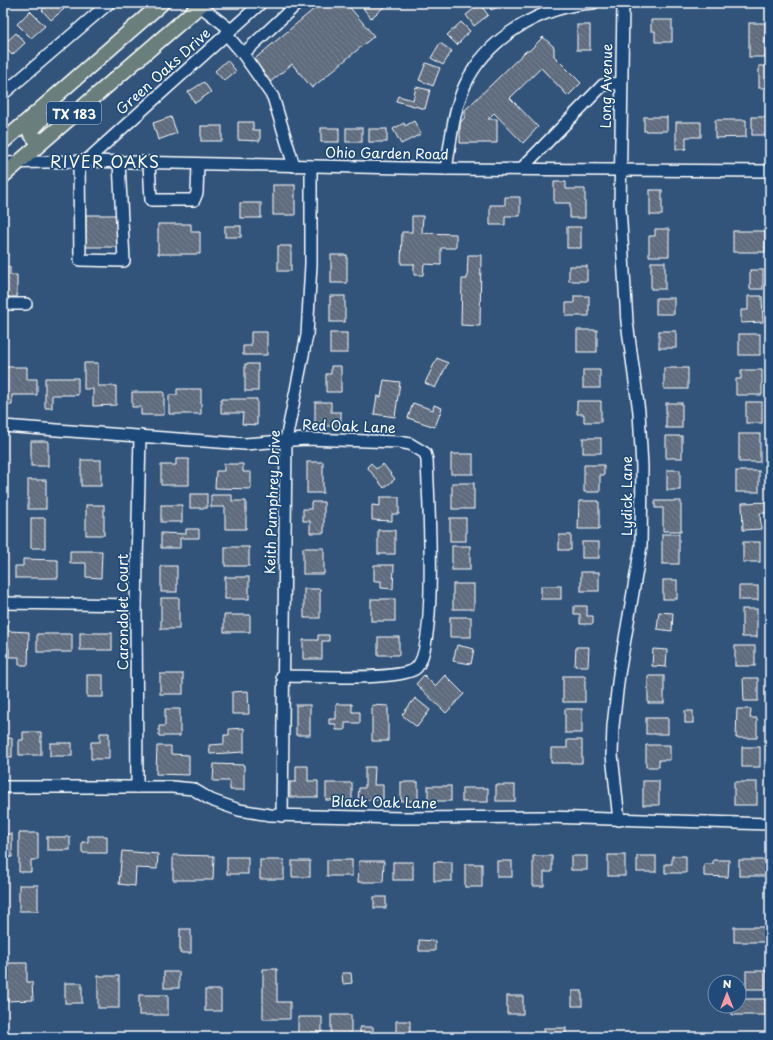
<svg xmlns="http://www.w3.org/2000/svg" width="773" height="1040" font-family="'Playpen Sans',sans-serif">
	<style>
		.building { fill: url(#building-back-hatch); stroke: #fff }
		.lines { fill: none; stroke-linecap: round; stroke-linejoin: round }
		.minor-casing { stroke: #fff; stroke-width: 14 }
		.major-casing { stroke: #fff; stroke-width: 17 }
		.minor { stroke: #1f4a7a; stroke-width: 11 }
		.major { stroke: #6b7f7c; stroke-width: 14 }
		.labels { text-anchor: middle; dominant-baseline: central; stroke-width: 3.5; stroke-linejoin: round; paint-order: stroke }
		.shield { fill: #1f4a7a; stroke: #bcc9d7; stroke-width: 1 }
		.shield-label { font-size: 13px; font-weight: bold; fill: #fff }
		.street-label { font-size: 14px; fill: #fff; stroke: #1f4a7a }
		.quarter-label { font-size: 16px; letter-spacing: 1px; fill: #fff; stroke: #1f4a7a }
	</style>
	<defs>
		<pattern id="building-back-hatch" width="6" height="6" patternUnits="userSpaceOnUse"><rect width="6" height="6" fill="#5e6c7e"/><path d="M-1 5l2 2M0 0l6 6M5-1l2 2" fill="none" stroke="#768291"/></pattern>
	</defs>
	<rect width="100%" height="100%" fill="#32547b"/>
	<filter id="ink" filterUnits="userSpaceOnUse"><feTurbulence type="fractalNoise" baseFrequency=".025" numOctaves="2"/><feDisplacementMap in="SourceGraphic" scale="8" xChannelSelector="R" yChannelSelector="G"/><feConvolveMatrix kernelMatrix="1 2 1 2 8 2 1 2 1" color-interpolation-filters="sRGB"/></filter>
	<g filter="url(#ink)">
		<g class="building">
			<path d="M49 3H59L64 9 51 20 42 10Z"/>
			<path d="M321 3H346L374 36 312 88 292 64 269 83 251 62Z"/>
			<path d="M359 3H389L371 18Z"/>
			<path d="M488 3H507L491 10Z"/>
			<path d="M480 4 488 15 474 26 466 15Z"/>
			<path d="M30 11 45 26 31 38 17 24Z"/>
			<path d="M651 20H672V42H655V31H651Z"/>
			<path d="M461 22 470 31 457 45 447 35Z"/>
			<rect x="749" y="23" width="16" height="34"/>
			<rect x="577" y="25" width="13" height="25"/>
			<path d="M16 33 25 43 12 55 3 45Z"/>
			<path d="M543 37 554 47V56L581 83 568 96 541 68 510 98 538 127 523 143 494 113 488 119H497V143H460V123L465 117V110L526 51H529Z"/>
			<path d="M440 43 452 51 443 65 431 58Z"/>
			<path d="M227 60 236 71 224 81 215 71Z"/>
			<path d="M426 63 440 68 433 86 419 80Z"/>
			<rect x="759" y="66" width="11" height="22"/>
			<path d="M204 82 211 92 195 103 188 92Z"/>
			<path d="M416 87 430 90 425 109 396 101 398 96 413 100Z"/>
			<path d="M171 117 177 133 158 140 153 123Z"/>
			<rect x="644" y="117" width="23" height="14"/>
			<rect x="752" y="117" width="18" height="18"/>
			<path d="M715 120H746V137L715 138Z"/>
			<path d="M414 121 421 134 401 144 393 129 404 123 405 126Z"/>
			<path d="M238 122H253V130H260V141L238 140Z"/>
			<path d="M676 122H701V137H686V149H676Z"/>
			<rect x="201" y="126" width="21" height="15"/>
			<rect x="321" y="128" width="18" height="14"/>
			<rect x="346" y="128" width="16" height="14"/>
			<rect x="369" y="129" width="18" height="13"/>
			<path d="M554 182H566V189H585V218H570V203H554Z"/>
			<rect x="273" y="185" width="22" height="30"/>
			<rect x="650" y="190" width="12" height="25"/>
			<path d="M505 197H520V216H505V225H490V205H505Z"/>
			<rect x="240" y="203" width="21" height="15"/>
			<rect x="86" y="215" width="33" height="32"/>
			<path d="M412 216H423L422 233 456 234V248H441V265L424 264 423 275H414V264H401L402 232H412Z"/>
			<path d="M158 224H191V232H200V254H158Z"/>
			<rect x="225" y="226" width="16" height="11"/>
			<rect x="567" y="227" width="14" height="21"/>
			<path d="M655 229H669V256H649V236H655Z"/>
			<rect x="733" y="231" width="32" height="21"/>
			<rect x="278" y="246" width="13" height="25"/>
			<rect x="331" y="255" width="16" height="28"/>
			<path d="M468 255H481L480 326 461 325 462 279H467Z"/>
			<rect x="651" y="262" width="14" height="27"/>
			<rect x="569" y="266" width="18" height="15"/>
			<path d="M3 267H10V275H17V297H3Z"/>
			<rect x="750" y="270" width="13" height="19"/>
			<rect x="330" y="296" width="15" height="26"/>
			<path d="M574 296H589V316H566V303H574Z"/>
			<path d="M748 296H762L763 322 741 323V310H748Z"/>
			<rect x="656" y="298" width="18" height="16"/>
			<rect x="577" y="330" width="20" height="22"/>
			<rect x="659" y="331" width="17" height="17"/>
			<path d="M251 332H267V355H243V346H251Z"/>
			<rect x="330" y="333" width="17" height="20"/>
			<rect x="739" y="334" width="21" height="21"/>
			<path d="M437 358 448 363 435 388 425 383Z"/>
			<path d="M84 363H98V386H116V405L93 406V389H84Z"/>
			<rect x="245" y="364" width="13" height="27"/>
			<path d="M331 366H341V392H326V374H331Z"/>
			<path d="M3 367H27V379H37V395H12V405H3Z"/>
			<rect x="664" y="368" width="24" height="21"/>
			<rect x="583" y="370" width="17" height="18"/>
			<path d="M741 370H762V395H736V379H741Z"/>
			<path d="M45 378H78V395H52V408H45Z"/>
			<path d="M384 380 400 382 395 417 374 414 377 396 381 397Z"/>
			<path d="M177 389H201V414H169V395H177Z"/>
			<path d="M132 392H164V415H141V407H132Z"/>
			<path d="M221 399H257V425L242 424 243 413H221Z"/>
			<path d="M577 401H601V422H584V414H577Z"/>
			<path d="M315 402H331V412H341V426H315Z"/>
			<rect x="746" y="402" width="16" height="21"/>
			<path d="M413 403 433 410 434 405 442 408 435 427 408 418Z"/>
			<rect x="666" y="403" width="16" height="25"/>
			<rect x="739" y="434" width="21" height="28"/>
			<rect x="666" y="436" width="16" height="22"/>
			<rect x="583" y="438" width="18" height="15"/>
			<rect x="31" y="441" width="17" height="25"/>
			<rect x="451" y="454" width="22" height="20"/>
			<path d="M176 459H189V485H161V465H176Z"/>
			<rect x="81" y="460" width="20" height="26"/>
			<rect x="307" y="462" width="16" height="31"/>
			<path d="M371 463 376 469 383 464 395 479 384 488 367 467Z"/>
			<path d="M224 464H243V472H251V489L215 488 216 471H224Z"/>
			<path d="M584 465H604V475H600V492H584Z"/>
			<rect x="667" y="470" width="13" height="20"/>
			<rect x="736" y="471" width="23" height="21"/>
			<rect x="28" y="480" width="18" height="29"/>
			<rect x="452" y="483" width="22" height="26"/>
			<rect x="190" y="494" width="17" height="14"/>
			<path d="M211 495H232V501H246V529H225V507H211Z"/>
			<path d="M380 497H399V514H392V521L372 520V505L380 506Z"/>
			<path d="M579 501H599V529H578Z"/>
			<path d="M655 501H681V531H663V508H655Z"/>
			<path d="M311 502H324V533H310V521H303V509H311Z"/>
			<path d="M770 502V513H760L761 529 743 530 742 503Z"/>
			<rect x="86" y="505" width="18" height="30"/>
			<rect x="161" y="505" width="21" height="17"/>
			<rect x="31" y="518" width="14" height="30"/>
			<rect x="450" y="518" width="16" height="23"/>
			<path d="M186 529H199V538H180V548H161V533L186 534Z"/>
			<rect x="378" y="530" width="17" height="24"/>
			<rect x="662" y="534" width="17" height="30"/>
			<rect x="559" y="535" width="12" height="15"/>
			<rect x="582" y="542" width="17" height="16"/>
			<rect x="743" y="542" width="17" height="20"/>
			<rect x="452" y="546" width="18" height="24"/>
			<rect x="225" y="547" width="24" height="19"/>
			<rect x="303" y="548" width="21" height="26"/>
			<path d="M70 551H102L101 578 86 577V563H70Z"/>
			<path d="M23 559 58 560V578H15V566H23Z"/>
			<path d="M374 565H394L393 589 381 588V581H374Z"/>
			<rect x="161" y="566" width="16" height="26"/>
			<rect x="581" y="572" width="18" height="19"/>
			<rect x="225" y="577" width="24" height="22"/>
			<rect x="663" y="580" width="14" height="19"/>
			<rect x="453" y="584" width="21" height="25"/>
			<rect x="541" y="586" width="20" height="13"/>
			<rect x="739" y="586" width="19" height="14"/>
			<rect x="304" y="589" width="16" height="29"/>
			<rect x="161" y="598" width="18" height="31"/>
			<rect x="371" y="599" width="24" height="22"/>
			<path d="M574 606H587V616H593V624H580V614H574Z"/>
			<rect x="742" y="609" width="15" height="28"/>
			<path d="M659 612 673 613 672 631 657 629Z"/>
			<rect x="224" y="615" width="26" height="17"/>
			<rect x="450" y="617" width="21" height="20"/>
			<path d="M3 623H8V631L29 632 28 665H19V657H9V648L3 647Z"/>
			<rect x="80" y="633" width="32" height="17"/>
			<rect x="37" y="634" width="35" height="18"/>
			<path d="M318 635H329V641H322V659H303V640H318Z"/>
			<rect x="378" y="637" width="21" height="18"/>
			<path d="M457 645 474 649 471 664 453 661Z"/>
			<rect x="735" y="646" width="20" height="20"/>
			<path d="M576 647H589L588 666H575Z"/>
			<path d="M653 649 667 650 666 667 652 666Z"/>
			<rect x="160" y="674" width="23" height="20"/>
			<rect x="87" y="675" width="16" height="22"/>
			<path d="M424 675 435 686 445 675 464 694 446 713 416 684Z"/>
			<rect x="563" y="676" width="22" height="26"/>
			<rect x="648" y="676" width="16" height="27"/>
			<path d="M743 678H758V701H744Z"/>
			<path d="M248 691 249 714H232V692Z"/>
			<path d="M415 698 430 710 417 727 402 715Z"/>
			<path d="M336 704H352V712H360V723H345V730H336V724H329V719H336Z"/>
			<rect x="296" y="705" width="14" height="30"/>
			<path d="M372 705 388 706V741H372Z"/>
			<path d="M165 709H180V736H159V726H165Z"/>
			<rect x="565" y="709" width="17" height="24"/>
			<path d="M737 709H751L750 718H757V738H736Z"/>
			<rect x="685" y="711" width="8" height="12"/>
			<rect x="646" y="718" width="22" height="16"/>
			<path d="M244 728V752L210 754 209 745 224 744V735H229V729Z"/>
			<path d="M23 732H41V755H19V740H23Z"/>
			<path d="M100 733H109V759H91V742H100Z"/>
			<rect x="3" y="738" width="9" height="19"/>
			<path d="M567 740H582V763H551V748H567Z"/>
			<rect x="50" y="743" width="22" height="13"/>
			<path d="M646 745H670V760H659V767H646Z"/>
			<path d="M157 746H171V754L189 755V775L156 774Z"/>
			<rect x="742" y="747" width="18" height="20"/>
			<path d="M214 764 244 765V790H230V781H213Z"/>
			<path d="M296 766H308V781H318V797H290V782H296Z"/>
			<path d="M365 767H375L374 785H383V800H358L359 788H365Z"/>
			<rect x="643" y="781" width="16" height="24"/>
			<rect x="401" y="782" width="17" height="19"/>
			<rect x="734" y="782" width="23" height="23"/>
			<rect x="326" y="783" width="26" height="17"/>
			<rect x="496" y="785" width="19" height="16"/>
			<rect x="428" y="786" width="23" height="15"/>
			<rect x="462" y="788" width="26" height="14"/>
			<path d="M19 833H38V860H31V872H19Z"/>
			<path d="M3 834H12V857L3 858Z"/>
			<path d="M88 836H107V853H82V842H88Z"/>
			<rect x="47" y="837" width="23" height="13"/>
			<path d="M122 851 158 854 157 869 136 868 135 886 119 884Z"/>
			<path d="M173 855 214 856 213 880H173Z"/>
			<rect x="608" y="855" width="17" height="21"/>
			<path d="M533 856H552V872H544V886H533Z"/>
			<rect x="571" y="856" width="16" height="14"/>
			<rect x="637" y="856" width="19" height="16"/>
			<path d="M672 856H686V873H665V864H672Z"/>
			<rect x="227" y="857" width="21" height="17"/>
			<rect x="260" y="860" width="24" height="19"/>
			<rect x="327" y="860" width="25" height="16"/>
			<path d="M713 860H729L728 877 704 876V864H713Z"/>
			<rect x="739" y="860" width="31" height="16"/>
			<rect x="292" y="861" width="18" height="16"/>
			<path d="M359 861H384L383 882H358Z"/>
			<rect x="497" y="861" width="15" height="16"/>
			<rect x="393" y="862" width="20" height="18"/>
			<rect x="434" y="862" width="18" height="19"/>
			<rect x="465" y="864" width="17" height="23"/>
			<rect x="19" y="885" width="19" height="26"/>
			<rect x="374" y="897" width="12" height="11"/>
			<rect x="734" y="927" width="33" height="15"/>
			<rect x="180" y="929" width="11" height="24"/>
			<path d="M419 940 435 941V951H419Z"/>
			<path d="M4 963H27V982H32L33 1000 5 1001Z"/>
			<path d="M263 969H277V1002H290V1019H263Z"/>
			<rect x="746" y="971" width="21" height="18"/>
			<rect x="164" y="972" width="15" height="16"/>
			<path d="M342 973H351L352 983 343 984Z"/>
			<rect x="98" y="976" width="21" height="32"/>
			<rect x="65" y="983" width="17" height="20"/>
			<rect x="205" y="990" width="16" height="21"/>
			<rect x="572" y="991" width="10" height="15"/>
			<rect x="139" y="995" width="29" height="20"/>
			<rect x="507" y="996" width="16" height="18"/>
			<path d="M739 999H765V1015H732V1006H739Z"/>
			<rect x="331" y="1015" width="20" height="22"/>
			<path d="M298 1017H322V1032H311V1037H298Z"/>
			<path d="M396 1021H410V1037H389V1034H396Z"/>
			<rect x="360" y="1027" width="13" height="10"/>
			<rect x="544" y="1028" width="22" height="9"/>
			<rect x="478" y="1035" width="35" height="2"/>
		</g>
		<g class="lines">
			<g class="minor-casing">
				<g id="minor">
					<path d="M196 3 231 30"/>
					<path d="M226 34 243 54 273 97 294 166"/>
					<path d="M243 54 298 3"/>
					<path d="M3 94 109 3"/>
					<path d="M79 161 80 260 124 261 119 162"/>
					<path d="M86 161 261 3"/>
					<path d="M3 163 86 161 446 169 770 171"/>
					<path d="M149 163 151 200H194L197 193 198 164"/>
					<path d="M446 169C451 141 453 111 465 85 487 37 542 6 593 3"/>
					<path d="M521 169 603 85 621 83"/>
					<path d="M3 304H26"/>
					<path d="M3 426 245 444 305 439 399 442 410 444 425 453 427 460C428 493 439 651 415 669 397 681 308 676 282 676"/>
					<path d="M3 603 136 605"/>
					<path d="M3 787H172L193 789 211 800 239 810 270 815 403 818 548 817 770 824"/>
					<path d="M137 787 136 605 140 436"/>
					<path d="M282 816 286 440 307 335 311 264V167"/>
					<path d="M619 820 612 755 613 726 619 674 641 546 642 467 639 412 627 322 620 207 623 3"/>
				</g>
			</g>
			<g class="major-casing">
				<g id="major">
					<path d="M42 119 30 132C34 139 36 140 44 140"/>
					<path d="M3 142 162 3"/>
					<path d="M3 176 203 3"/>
				</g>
			</g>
			<use href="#minor" class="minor"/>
			<use href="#major" class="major"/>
		</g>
	</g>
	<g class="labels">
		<rect class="shield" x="47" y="102" width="54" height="22" rx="3"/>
		<g class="shield-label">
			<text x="74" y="113">TX 183</text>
		</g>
		<g class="street-label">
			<text transform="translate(163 71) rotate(-42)">Green Oaks Drive</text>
			<text transform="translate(606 86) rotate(-89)">Long Avenue</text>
			<text transform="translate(387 153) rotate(1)">Ohio Garden Road</text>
			<text transform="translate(349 426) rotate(2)">Red Oak Lane</text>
			<text transform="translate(626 496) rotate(-90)">Lydick Lane</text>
			<text transform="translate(272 502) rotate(-88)">Keith Pumphrey Drive</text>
			<text transform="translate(122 612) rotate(-90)">Carondolet Court</text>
			<text transform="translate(384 802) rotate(1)">Black Oak Lane</text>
		</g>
		<g class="quarter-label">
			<text x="105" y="161">RIVER OAKS</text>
		</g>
	</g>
	<rect width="773" height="1040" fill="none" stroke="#1f4a7a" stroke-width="16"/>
	<rect x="8" y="8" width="757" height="1024" fill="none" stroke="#fff" stroke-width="1.5" filter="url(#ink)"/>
	<g transform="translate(727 994)"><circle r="19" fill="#1f4a7a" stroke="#7992af"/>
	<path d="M0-3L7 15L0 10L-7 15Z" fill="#ff9aa2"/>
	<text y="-6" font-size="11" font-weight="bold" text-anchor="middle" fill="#ffffff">N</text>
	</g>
</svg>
